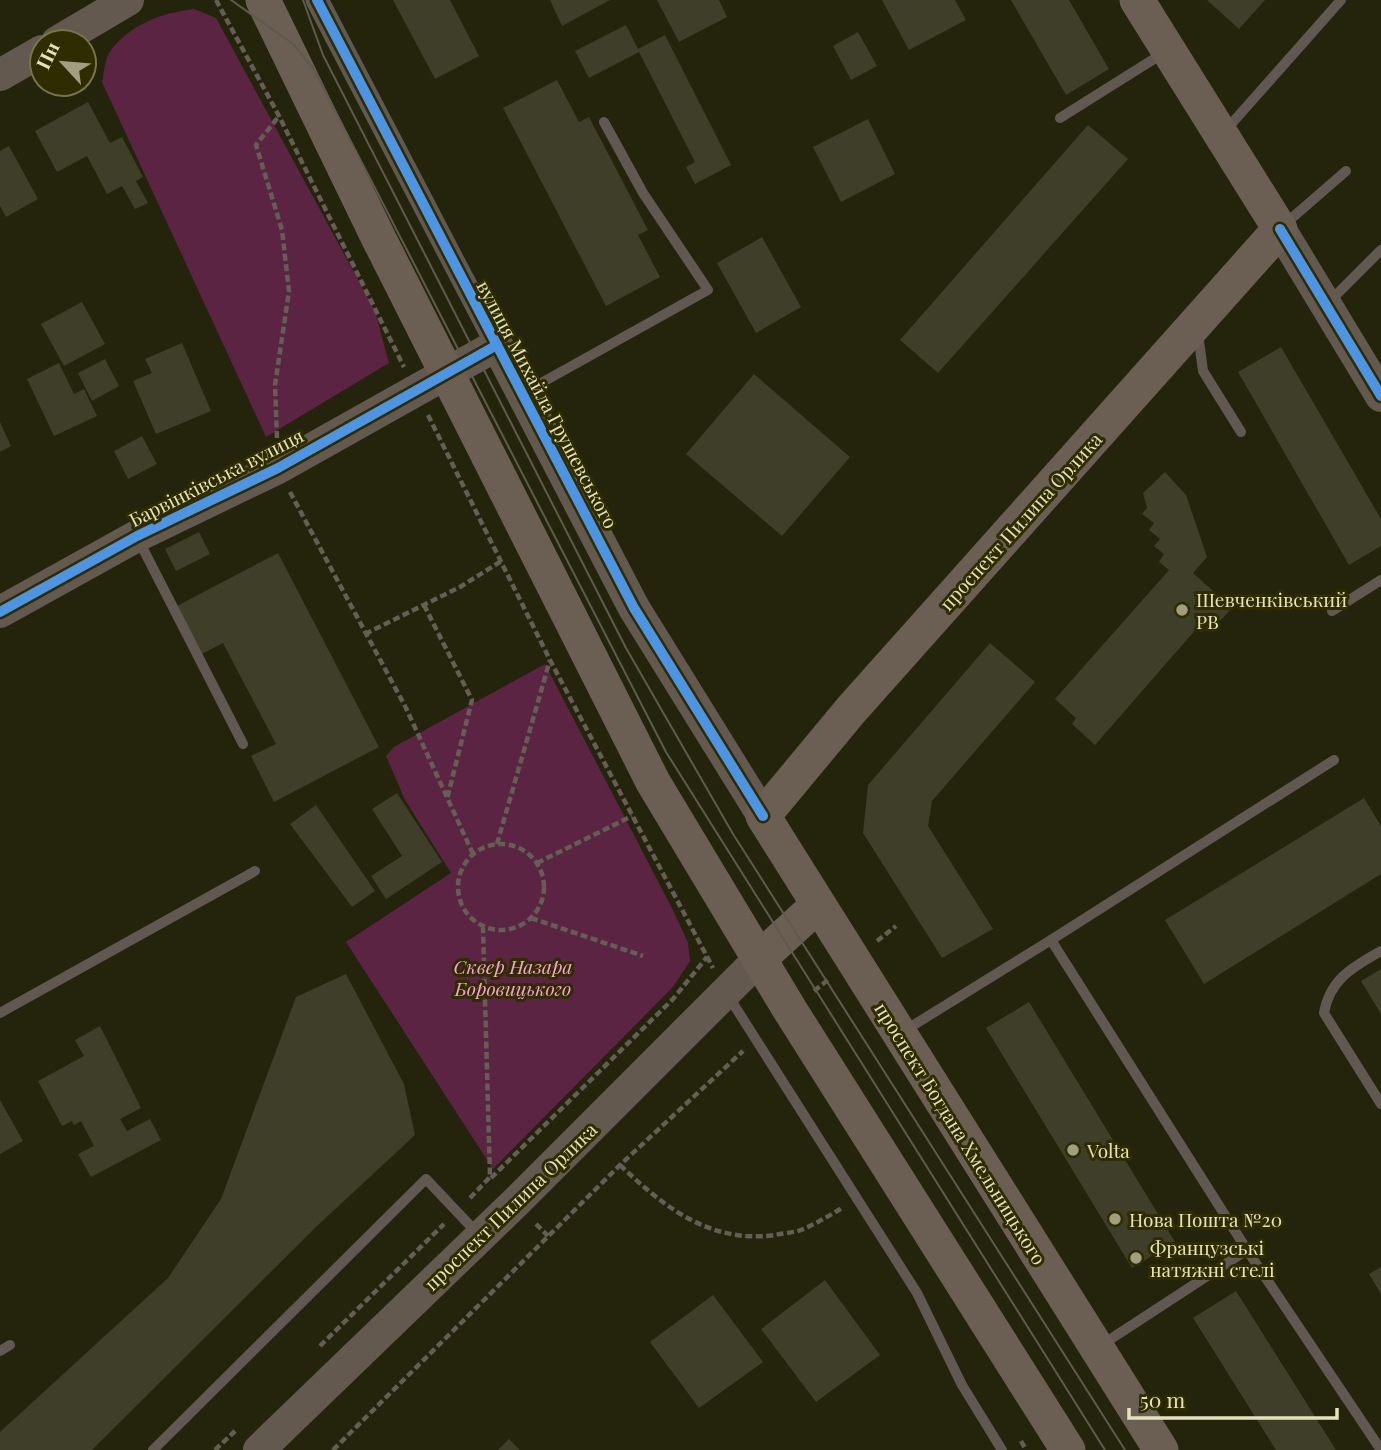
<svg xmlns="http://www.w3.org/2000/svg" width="1381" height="1450" font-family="'Playfair Display',serif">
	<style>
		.green { fill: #5b2443 }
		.building { fill: #3f3e28 }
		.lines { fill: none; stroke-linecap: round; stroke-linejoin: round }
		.path { stroke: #655e54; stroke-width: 4.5; stroke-dasharray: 7 3.5; stroke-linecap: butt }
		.lane { stroke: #615951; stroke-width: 10 }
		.street { stroke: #615951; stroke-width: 23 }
		.secondary { stroke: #63594e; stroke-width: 32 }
		.primary { stroke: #6b5f54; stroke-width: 35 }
		.tram { stroke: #605a4d; stroke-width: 2 }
		.cycleway-casing { stroke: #2f2c01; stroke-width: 15 }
		.cycleway { stroke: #4d94e3; stroke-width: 10 }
		.poi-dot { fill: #a19f7f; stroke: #2f2c01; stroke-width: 2.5 }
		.labels { text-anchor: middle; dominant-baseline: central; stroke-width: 6; stroke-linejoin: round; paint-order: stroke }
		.street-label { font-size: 19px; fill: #e4e2bd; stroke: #2f2c01 }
		.poi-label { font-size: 19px; fill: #e4e2bd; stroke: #2f2c01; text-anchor: start }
		.park-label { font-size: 19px; font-style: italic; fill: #faa1d3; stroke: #2f2c01 }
	</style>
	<rect width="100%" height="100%" fill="#24230c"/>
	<g class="green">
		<path d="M194 9 216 18 375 311 389 363 266 437 102 82C104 73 105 57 111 50 132 23 163 13 194 9Z"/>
		<path d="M545 664 674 912 688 943 690 961 673 987 493 1169 346 942 451 873 405 800 386 756 394 747Z"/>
	</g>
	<g class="building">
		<path d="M393 0H450L479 56 435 79Z"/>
		<path d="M550 0H610L562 26Z"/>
		<path d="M657 0H719L727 17 679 42Z"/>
		<path d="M882 0H955L966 20 909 50Z"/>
		<path d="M1011 0H1069L1109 69 1066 95Z"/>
		<path d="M1207 0H1265L1239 29Z"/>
		<path d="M626 25 638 49 665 35 731 165 695 184 686 167 695 162 639 52 589 78 575 51Z"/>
		<path d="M858 32 877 66 851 80 833 46Z"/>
		<path d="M557 80 579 122 589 117 648 230 638 235 660 277 606 306 503 108Z"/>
		<path d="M88 102 110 143 122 137 143 177 136 181 148 203 135 209 122 186 107 194 87 156 57 172 35 131Z"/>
		<path d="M868 119 895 174 841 202 813 147Z"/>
		<path d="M1088 125 1128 159 938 373 900 340Z"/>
		<path d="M9 146 38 199 6 217 0 206V151Z"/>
		<path d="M762 237 801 307 756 333 717 263Z"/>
		<path d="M82 302 105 344 64 366 41 324Z"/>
		<path d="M182 343 211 411 156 434 133 381 152 373 145 359Z"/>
		<path d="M1281 347 1381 519V546L1349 565 1238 372Z"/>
		<path d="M105 359 119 386 92 401 78 373Z"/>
		<path d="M59 363 74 394 84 389 97 416 54 436 27 379Z"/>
		<path d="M754 374 850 457 782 536 686 454Z"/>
		<path d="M0 422 11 446 0 452Z"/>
		<path d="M142 436 157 464 128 479 114 451Z"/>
		<path d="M1165 472 1186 495 1207 557 1193 573 1232 608 1220 621 1211 612 1095 745 1072 724 1076 718 1055 699 1169 570 1159 562 1164 554 1154 546 1160 539 1149 530 1154 523 1142 514 1147 508 1143 493Z"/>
		<path d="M199 532 210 554 176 571 165 549Z"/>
		<path d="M278 553 379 747 274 802 251 756 276 744 223 643 200 655 175 607Z"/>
		<path d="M990 643 1035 682 932 801 928 826 993 929 942 958 863 833 868 785Z"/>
		<path d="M397 793 442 862 386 899 371 876 402 856 372 809Z"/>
		<path d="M1364 798 1381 826V874L1204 984 1165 920Z"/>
		<path d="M316 805 375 891 352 907 290 824Z"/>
		<path d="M1381 969V1014L1361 981Z"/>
		<path d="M346 974 404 1084 415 1135 317 1226 92 1450H0V1432L168 1278 221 1199 296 997Z"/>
		<path d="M1029 1002 1175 1242 1132 1268 986 1028Z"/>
		<path d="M100 1026 141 1108 120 1119 127 1131 150 1119 161 1140 91 1177 78 1154 94 1146 81 1121 74 1125 72 1121 62 1126 38 1081 84 1056 75 1040Z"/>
		<path d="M0 1100 23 1141 0 1154Z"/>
		<path d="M1381 1267V1294L1369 1274Z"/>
		<path d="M825 1280 880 1355 816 1402 761 1329Z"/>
		<path d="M1236 1291 1336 1450H1276L1200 1329 1193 1318Z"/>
		<path d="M713 1295 763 1362 699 1408 650 1342Z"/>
		<path d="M509 1439 520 1450H498Z"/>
	</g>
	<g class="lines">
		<g class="path">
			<path d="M216 0 279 116 404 367"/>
			<path d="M428 415 550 660 713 968"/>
			<path d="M277 438 275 385 289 291 282 230 256 145 279 116"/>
			<path d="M290 492 406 708 473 854"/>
			<path d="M424 605 472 700 447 799"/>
			<path d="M365 634 460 587 503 560"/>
			<circle cx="501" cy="887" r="43"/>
			<path d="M497 844 550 660"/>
			<path d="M537 863 632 816"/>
			<path d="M531 918 643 956"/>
			<path d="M877 941 896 926"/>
			<path d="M814 991 829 979"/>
			<path d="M620 1165C664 1207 710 1244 775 1235 783 1233 793 1233 801 1230 816 1224 830 1215 844 1207"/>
			<path d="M491 1178 673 999 707 957"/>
			<path d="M470 1198 490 1177 483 928"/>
			<path d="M536 1224 548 1236"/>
			<path d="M320 1346 444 1224"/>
			<path d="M1021 1441 1026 1450"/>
			<path d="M215 1450 235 1431"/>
			<path d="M333 1450 620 1165 743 1051"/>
		</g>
		<g class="lane">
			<path d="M1060 118 1165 52"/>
			<path d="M1225 131 1341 0"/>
			<path d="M1285 224 1346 171"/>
			<path d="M1327 304 1381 250"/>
			<path d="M1198 333 1203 371 1241 432"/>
			<path d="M525 392 708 290 643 193 604 122"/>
			<path d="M138 539 243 744"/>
			<path d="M1332 611 1381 580"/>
			<path d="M1334 760 1051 940 1247 1250 1381 1450"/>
			<path d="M1381 951C1353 967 1330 979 1324 1013L1381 1104"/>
			<path d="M727 994 917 1293 962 1385 1002 1450"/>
			<path d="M0 1013 255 871"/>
			<path d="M904 1031 1051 940"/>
			<path d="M1100 1346 1247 1250"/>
			<path d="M0 1351 10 1345"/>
			<path d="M153 1450 426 1179 478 1234"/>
		</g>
		<path class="street" d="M317 0 497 345"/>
		<g class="secondary">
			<path d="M57 42 128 0"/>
			<path d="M0 75 42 51"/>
			<path d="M1280 229 1381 396"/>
			<path d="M0 612 137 536 278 468 497 345 634 608 763 816"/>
			<path d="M259 1450 515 1203 759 959"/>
		</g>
		<g class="primary">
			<path d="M263 0 378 237 653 782 790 1010 1068 1450"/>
			<path d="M1137 0 1280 229 851 710 763 816 1161 1450"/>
			<path d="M759 959 818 905"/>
		</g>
		<g class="tram">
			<path d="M231 0 293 44 313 68 666 752 1105 1450"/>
			<path d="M303 0 323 55 626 648 733 834 1125 1450"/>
		</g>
		<g class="cycleway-casing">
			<g id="cycleway">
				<path d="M317 0 634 608 763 816"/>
				<path d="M1280 229 1381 396"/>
				<path d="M0 612 137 536 278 468 497 345"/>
			</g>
		</g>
		<use href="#cycleway" class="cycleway"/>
	</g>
	<g class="poi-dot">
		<circle cx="1182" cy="610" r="7"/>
		<circle cx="1073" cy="1150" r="7"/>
		<circle cx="1115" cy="1219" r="7"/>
		<circle cx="1136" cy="1258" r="7"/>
	</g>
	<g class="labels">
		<g class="street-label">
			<text transform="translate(548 404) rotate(62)">вулиця Михайла Грушевського</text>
			<text transform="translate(216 477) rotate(-27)">Барвінківська вулиця</text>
			<text transform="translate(1020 521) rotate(-48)">проспект Пилипа Орлика</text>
			<text transform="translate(961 1133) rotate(58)">проспект Богдана Хмельницького</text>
			<text transform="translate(510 1206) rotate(-44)">проспект Пилипа Орлика</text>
		</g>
		<g class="poi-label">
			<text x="1196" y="599">Шевченківський<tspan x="1196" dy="22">РВ</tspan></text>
			<text x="1087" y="1150">Volta</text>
			<text x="1129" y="1219">Нова Пошта №20</text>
			<text x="1150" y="1247">Французські<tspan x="1150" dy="22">натяжні стелі</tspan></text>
		</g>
		<g class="park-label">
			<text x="513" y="966">Сквер Назара<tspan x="513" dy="22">Боровицького</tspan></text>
		</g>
	</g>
	<g transform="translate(63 63) rotate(296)"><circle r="33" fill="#2f2c01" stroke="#77754c" stroke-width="2"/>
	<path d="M0-5L12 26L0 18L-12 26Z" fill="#a19f7f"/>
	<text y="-10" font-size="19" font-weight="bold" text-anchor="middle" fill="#e4e2bd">Пн</text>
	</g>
	<path d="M1129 1408v10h208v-10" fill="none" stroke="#e4e2bd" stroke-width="3.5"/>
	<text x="1140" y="1408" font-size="21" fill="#e4e2bd" stroke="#2f2c01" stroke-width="5" paint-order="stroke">50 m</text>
</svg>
